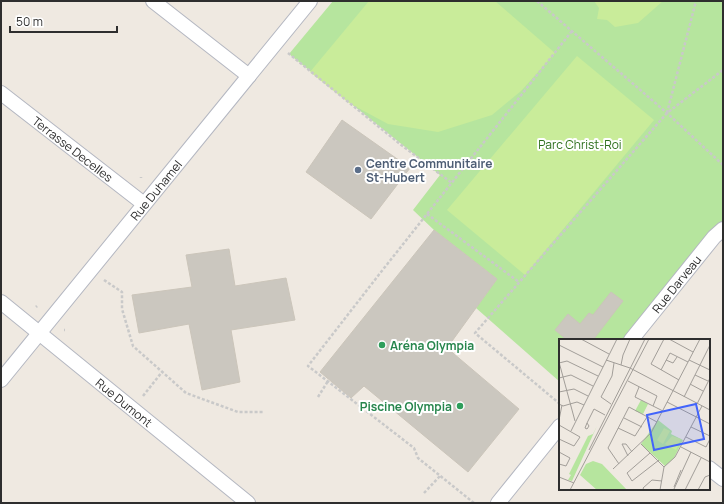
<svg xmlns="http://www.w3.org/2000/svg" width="724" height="504" font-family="Manrope,sans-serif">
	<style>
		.green { fill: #b6e59e }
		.pitch { fill: #c9ec9a }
		.building { fill: #cbc7bf; stroke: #cbc5ba }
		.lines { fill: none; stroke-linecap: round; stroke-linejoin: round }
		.minor-casing { stroke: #b4b7c1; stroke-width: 16 }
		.path { stroke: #c9c9c9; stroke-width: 2.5; stroke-dasharray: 3 2; stroke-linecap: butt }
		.minor { stroke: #fff; stroke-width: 14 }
		.service-dot { fill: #5c6f8a; stroke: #fff; stroke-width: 1.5 }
		.leisure-dot { fill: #2e9e5b; stroke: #fff; stroke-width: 1.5 }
		.labels { text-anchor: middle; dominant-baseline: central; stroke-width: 4; stroke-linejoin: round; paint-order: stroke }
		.park-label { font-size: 12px; fill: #2c6e1b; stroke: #fff }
		.street-label { font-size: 12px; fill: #2e2e2e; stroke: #fff }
		.service-label { font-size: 12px; font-weight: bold; fill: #4e5e75; stroke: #fff; text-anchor: start }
		.leisure-label { font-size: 12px; font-weight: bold; fill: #27864d; stroke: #fff; text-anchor: start }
		.inset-road { fill: none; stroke: #a29e99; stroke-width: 1 }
		.view { fill: #4264fb; fill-opacity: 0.15; stroke: #4264fb; stroke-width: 2 }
		.inset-edge { fill: none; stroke: #2e2e2e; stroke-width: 2 }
	</style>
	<rect width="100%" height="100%" fill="#efe9e1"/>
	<path class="green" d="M333 1H723V229L631 340H560V382L476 308 497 279 434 230 413 210 440 175 289 54Z"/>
	<g class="pitch">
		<path d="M369 1H495L555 53 521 91 492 115 438 132 388 124 349 103 310 72Z"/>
		<path d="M594 1H663L638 23 615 27 607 20 597 19 599 8Z"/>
		<path d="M577 56 654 120 525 275 447 210Z"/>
	</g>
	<g class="building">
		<path d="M342 120 410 168 371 219 306 172Z"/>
		<path d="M434 230 497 279 447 348 519 409 468 472 364 386 351 398 320 372Z"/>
		<path d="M229 249 235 286 286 278 295 320 231 330 240 382 202 390 189 324 139 333 132 295 192 287 186 255Z"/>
		<path d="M611 292 623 301 593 340H567L555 330 568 314 580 324 589 313 593 315Z"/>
	</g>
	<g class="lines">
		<g class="minor-casing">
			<g id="minor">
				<path d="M153 1 249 76"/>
				<path id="s1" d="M1 93 144 204"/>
				<path id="s2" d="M1 302 248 503"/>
				<path id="s3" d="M631 340 714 237 723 229"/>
				<path id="s4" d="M1 380 310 1"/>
				<path d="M709 468 723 479"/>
				<path d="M498 503 560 426"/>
			</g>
		</g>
		<g class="path">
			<path d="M537 1 667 113 723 165"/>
			<path d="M288 53 400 144 452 183"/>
			<path d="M667 113 696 1"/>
			<path d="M141 178V177"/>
			<path d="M427 214 519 282"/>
			<path d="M104 280 122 292V309L133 346 186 393 238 412H264"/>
			<path d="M36 307 37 306"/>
			<path d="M64 330H65"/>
			<path d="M143 396 162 372"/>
			<path d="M318 397 328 381"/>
			<path d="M560 404 475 333 667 113 723 70"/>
			<path d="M424 493 440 476"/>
			<path d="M474 503 418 458 414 448 308 366 381 272 572 31"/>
		</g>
		<use href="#minor" class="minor"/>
	</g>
	<circle class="service-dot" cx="358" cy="170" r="4"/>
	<g class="leisure-dot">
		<circle cx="382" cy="345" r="4"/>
		<circle cx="460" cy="406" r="4"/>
	</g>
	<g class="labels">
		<g class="park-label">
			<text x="580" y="144">Parc Christ-Roi</text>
		</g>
		<g class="street-label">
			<text stroke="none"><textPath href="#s1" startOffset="91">Terrasse Decelles</textPath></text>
			<text stroke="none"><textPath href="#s4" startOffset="245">Rue Duhamel</textPath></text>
			<text stroke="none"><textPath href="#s3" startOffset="72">Rue Darveau</textPath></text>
			<text stroke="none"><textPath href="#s2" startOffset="159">Rue Dumont</textPath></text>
		</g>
		<g class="service-label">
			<text x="366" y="163">Centre Communitaire<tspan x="366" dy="14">St-Hubert</tspan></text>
		</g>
		<g class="leisure-label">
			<text x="390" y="345">Aréna Olympia</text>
			<text x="452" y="406" text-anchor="end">Piscine Olympia</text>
		</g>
	</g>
	<g transform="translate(559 339)">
		<rect width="151" height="151" fill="#efe9e1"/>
		<path d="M82 61 89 65 84 75 76 72ZM99 81 113 92 112 95 124 101 115 119 106 127 82 105ZM38 87 13 142 9 141 12 136 10 135 29 97 34 95ZM34 122 43 125 68 151H38L21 136 27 125Z" fill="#b6e59e"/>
		<path d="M105 89 111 92 104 105 98 101ZM113 97 122 100 117 111 106 105Z" fill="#c9ec9a"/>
		<path class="inset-road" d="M22 0 50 15M105 0 92 25 120 41M110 0 134 13M0 6 44 28M47 21 71 29 151 71M107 21 114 24 118 18M130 21 151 31M0 23 16 82M0 24 8 22 39 37M62 26 64 16 71 0M102 31 111 14 129 23M136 36 149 42M0 39 12 36 34 47M69 42 98 57 94 67M131 45 144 52M80 48 76 58 104 72M0 53 15 50 29 57M125 58 151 6M108 63 151 85M0 65 4 67 18 63 25 66M52 65 42 58 53 37 55 24M138 65 151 39M65 79 83 88M0 81 3 66M28 84 30 87 28 90 26 89 28 84 35 70 46 76M0 86 21 98 15 107 0 100M132 88 151 97M59 89 76 97 88 78M12 92 58 0M127 98 147 108 151 100M82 105 105 128 101 151M122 108 151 123M30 111 86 0M0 113 11 119 7 127 0 125M91 114 68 134 73 142 100 121M69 117 63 105H67L73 113M60 125 49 109 70 68 98 83M105 128 116 118 143 67M54 130 92 94 141 0M0 138 15 144M115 148 122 131M115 150 132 113M11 151 90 0M85 151 84 149 93 141 103 142M126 151 142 119M139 151 146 138 151 136"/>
		<path class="view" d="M137 65 145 100 95 111 88 76Z"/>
		<rect width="151" height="151" class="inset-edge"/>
	</g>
	<rect width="724" height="504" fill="none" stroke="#2e2e2e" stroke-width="4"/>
	<path d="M10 26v6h107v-6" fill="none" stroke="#2e2e2e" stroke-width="2"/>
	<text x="16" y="26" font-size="12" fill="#2e2e2e" stroke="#ffffff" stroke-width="3" paint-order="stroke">50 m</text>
</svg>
